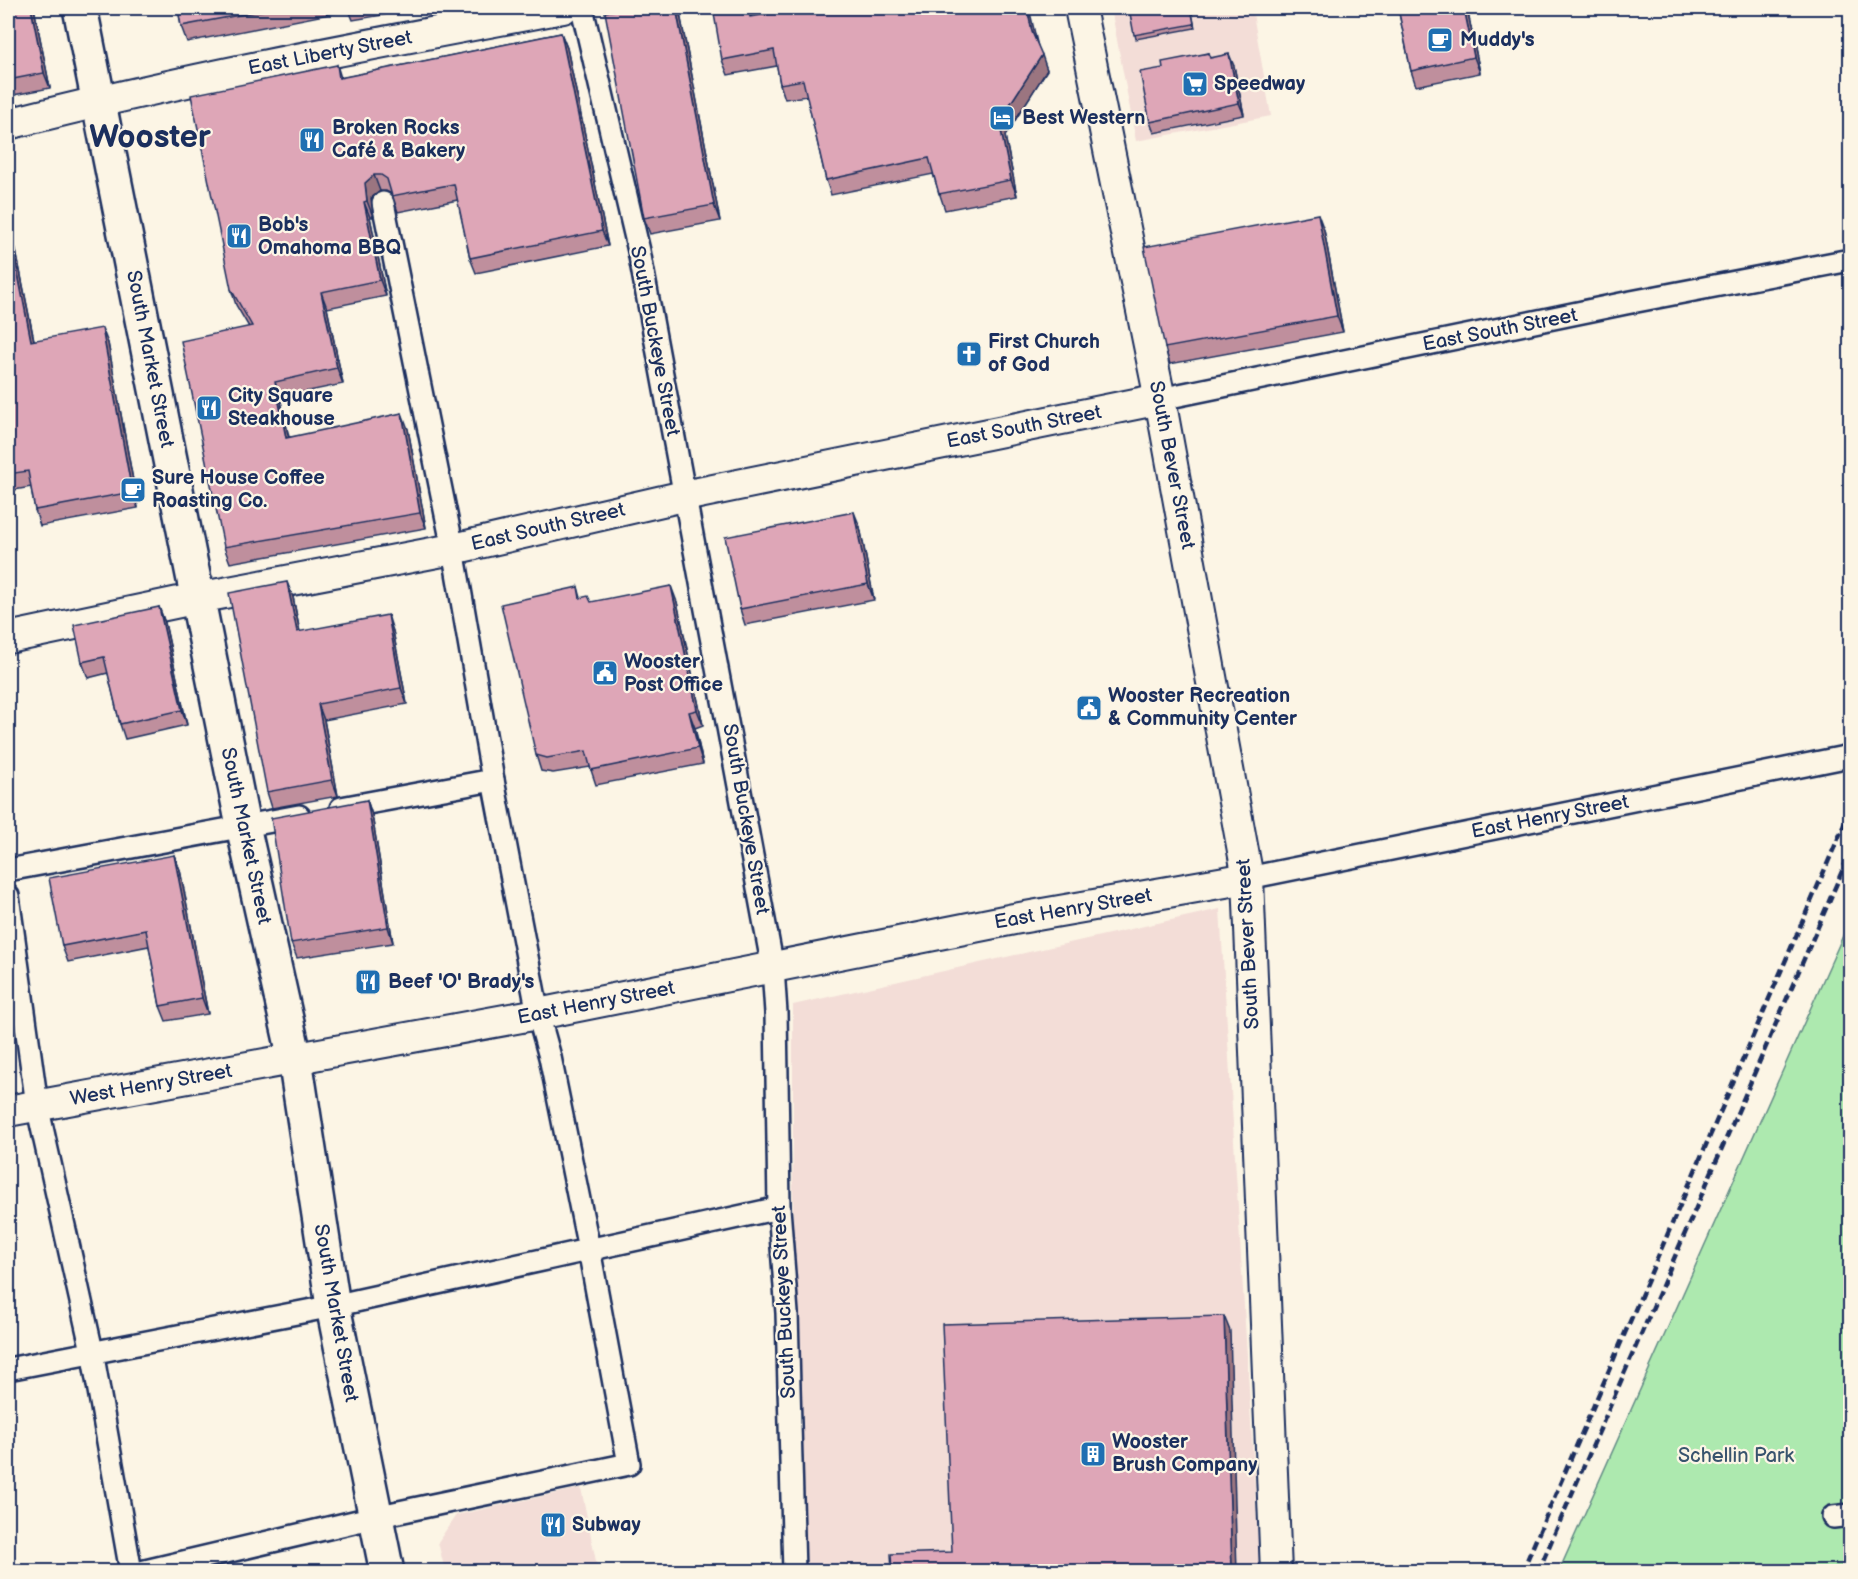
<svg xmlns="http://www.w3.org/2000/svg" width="1858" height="1579" font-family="'Balsamiq Sans',sans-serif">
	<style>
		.built { fill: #f3ddd7 }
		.green { fill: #ade9af; stroke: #648c86; stroke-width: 1.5 }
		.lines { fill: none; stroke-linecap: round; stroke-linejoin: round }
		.street-casing { stroke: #1b2f5e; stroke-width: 26 }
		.secondary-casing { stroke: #1b2f5e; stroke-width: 34 }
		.primary-casing { stroke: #1b2f5e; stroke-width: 38 }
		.street { stroke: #fcf5e5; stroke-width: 21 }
		.secondary { stroke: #fcf5e5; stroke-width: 30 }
		.primary { stroke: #fcf5e5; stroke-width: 33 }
		.rail { stroke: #1b2f5e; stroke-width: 4.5; stroke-dasharray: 9 4.5; stroke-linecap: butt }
		.wall { fill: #bf8f9d; stroke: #1b2f5e; stroke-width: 1.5 }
		.shaded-wall { fill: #9b7480; stroke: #1b2f5e; stroke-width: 1.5 }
		.building { fill: #dea6b7; stroke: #1b2f5e; stroke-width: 1.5 }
		.labels { text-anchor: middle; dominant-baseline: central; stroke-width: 4.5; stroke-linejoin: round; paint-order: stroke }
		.poi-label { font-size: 20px; font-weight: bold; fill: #1b2f5e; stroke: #fcf5e5; text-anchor: start }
		.street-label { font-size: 20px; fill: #1b2f5e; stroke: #fcf5e5 }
		.park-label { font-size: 20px; fill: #38546e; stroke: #fcf5e5 }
		.town-label { font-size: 32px; font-weight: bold; fill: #1b2f5e; stroke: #fcf5e5 }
	</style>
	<rect width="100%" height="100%" fill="#fcf5e5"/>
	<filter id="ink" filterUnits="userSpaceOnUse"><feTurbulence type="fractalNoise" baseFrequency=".0167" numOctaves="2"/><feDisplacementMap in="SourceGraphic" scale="12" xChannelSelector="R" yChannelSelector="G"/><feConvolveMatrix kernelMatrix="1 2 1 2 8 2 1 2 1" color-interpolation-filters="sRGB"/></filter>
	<g filter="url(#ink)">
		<g class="built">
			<path d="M1111 8H1252L1271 116 1136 141Z"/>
			<path d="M1220 909 1260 1571H793V1005Z"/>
			<path d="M581 1488 598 1571H445L438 1542 456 1515Z"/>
		</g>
		<path class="green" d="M1850 920V1571H1559Z"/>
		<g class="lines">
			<g class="street-casing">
				<g id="street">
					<path d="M582 8 639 251 773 968 776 1013 779 1208 787 1313 794 1572"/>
					<path d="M1160 399 1626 303 1850 260"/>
					<path d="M341 808 493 780"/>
					<path d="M8 870 299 816"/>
					<path d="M1248 878 1850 756"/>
					<path d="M8 896 37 1105 92 1351 131 1572"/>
					<path d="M8 1369 333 1306 779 1208"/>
					<path d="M1833 1517 1850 1515"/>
					<path d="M141 1572 375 1517 629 1464 589 1249 550 1057 538 1014 493 780 453 549 383 203"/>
				</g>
			</g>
			<g class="secondary-casing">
				<g id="secondary">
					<path d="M1080 8 1160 399 1248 878 1276 1572"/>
					<path d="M8 124C191 77 377 43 563 8"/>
					<path d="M8 638 198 598 453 549 684 496 1160 399"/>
					<path d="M8 1111 538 1014 1014 919 1248 878"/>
				</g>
			</g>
			<g class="primary-casing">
				<path id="primary" d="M80 8 243 826 295 1059 333 1306 387 1572"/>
			</g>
			<use href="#street" class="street"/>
			<use href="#secondary" class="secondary"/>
			<use href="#primary" class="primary"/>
			<g class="rail">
				<path d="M1522 1572 1850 811"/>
				<path d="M1538 1572 1850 853"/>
			</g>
		</g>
		<g class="wall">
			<path d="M8 8H34L50 88 8 96Z"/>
			<path d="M178 8H424L353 20 349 10 187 42 181 26Z"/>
			<path d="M629 8H678L680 14 720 221 650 234 644 218Z"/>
			<path d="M1129 8H1191L1195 28 1136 39Z"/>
			<path d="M1398 8H1467L1480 73 1416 86 1411 71Z"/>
			<path d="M752 17 1036 43 1047 70 1005 136 1017 196 945 210 933 174 831 195 826 180 807 96 785 99 780 84 777 66 728 75 722 60Z"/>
			<path d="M561 33 567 48 608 246 476 273 470 258 458 200 398 212 392 194 386 191H380L371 198 373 217H370L386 296 327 308 343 384 280 397 289 437 408 429 426 528 230 563 224 547 249 327 236 305 231 289 337 65 341 78Z"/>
			<path d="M1209 53 1211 58 1234 66 1244 115 1154 133 1150 122 1163 68Z"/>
			<path d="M8 211 34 340 108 343 138 508 40 526 35 510 31 487 8 491Z"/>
			<path d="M1324 230 1343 332 1170 364 1165 348Z"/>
			<path d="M860 527 874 600 745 625 740 609Z"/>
			<path d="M578 587 581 598 591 602H677L703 725 695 728 703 764 596 785 590 767 553 773 541 771 536 755Z"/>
			<path d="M293 597 300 632 393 631 407 704 324 720 338 796 272 808 267 792Z"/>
			<path d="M159 607 165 623 187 725 125 739 120 724 108 673 88 678 82 662Z"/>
			<path d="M367 800 372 815 393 943 297 958 291 943Z"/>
			<path d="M174 855 180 870 208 1014 166 1021 160 1006 149 946 68 962 62 946Z"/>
		</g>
		<g class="shaded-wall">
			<path d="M31 8H34L50 88 44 73Z"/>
			<path d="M676 8H678L680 14 720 221 714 205Z"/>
			<path d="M748 8H750L755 33 750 17Z"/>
			<path d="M1027 8H1029L1038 47 1032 32Z"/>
			<path d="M1464 8H1467L1480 73 1474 57Z"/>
			<path d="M561 33 567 48 608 246 602 231Z"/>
			<path d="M1229 54 1234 66 1244 115 1239 103Z"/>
			<path d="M1042 55 1047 70 1005 136 1017 196 1011 180 999 121Z"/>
			<path d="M374 175 380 191 371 198 373 217 367 201 365 183Z"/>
			<path d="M364 202 370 217 386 296 380 280Z"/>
			<path d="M8 211 37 356 31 341 8 223Z"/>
			<path d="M1318 214 1324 230 1343 332 1337 316Z"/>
			<path d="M321 292 327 308 343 384 337 368Z"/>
			<path d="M102 328 108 343 138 508 132 492Z"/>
			<path d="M275 382 280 397 292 453 286 438Z"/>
			<path d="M402 413 408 429 426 528 420 513Z"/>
			<path d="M854 512 860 527 874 600 868 584Z"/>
			<path d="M287 582 293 597 303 648 297 632Z"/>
			<path d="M671 586 677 602 703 725 697 710Z"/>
			<path d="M159 607 165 623 187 725 182 710Z"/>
			<path d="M388 615 393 631 407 704 401 688Z"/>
			<path d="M318 704 324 720 338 796 332 780Z"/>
			<path d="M689 712 695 728 703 764 698 748Z"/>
			<path d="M367 800 372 815 393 943 388 927Z"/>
			<path d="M174 855 180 870 208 1014 202 998Z"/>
			<path d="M1224 1316 1230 1331 1237 1572H1232Z"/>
		</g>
		<g class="building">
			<path d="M8 8H31L44 73 8 80Z"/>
			<path d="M178 8H276L181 26Z"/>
			<path d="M629 8H676L714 205 644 218 605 12Z"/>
			<path d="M713 8H748L750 17 802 8H1027L1032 32 1042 55 999 121 1011 180 939 194 929 158 826 180 803 80 780 84 774 50 722 60Z"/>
			<path d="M1129 8H1191L1194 24 1134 35Z"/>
			<path d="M1398 8H1464L1474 57 1411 71Z"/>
			<path d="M561 33 602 231 470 258 454 184 392 196 387 179 381 175H374L365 183 367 201 364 202 380 280 321 292 337 368 275 382 286 438 402 413 420 513 224 547 181 341 252 326 231 289 191 95 337 65 339 78Z"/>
			<path d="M1209 53 1210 58 1229 54 1239 103 1150 122 1140 72 1163 68 1162 62Z"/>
			<path d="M1318 214 1337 316 1165 348 1144 247Z"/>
			<path d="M8 223 31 341 102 328 132 492 35 510 28 471 8 474Z"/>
			<path d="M854 512 868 584 740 609 725 537Z"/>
			<path d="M287 582 297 632 388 615 401 688 318 704 332 780 267 792 229 593Z"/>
			<path d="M671 586 697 710 689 712 698 748 591 770 586 751 547 758 536 755 501 604 578 587 580 598 588 596 591 602Z"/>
			<path d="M159 607 182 710 120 724 104 657 82 662 74 625Z"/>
			<path d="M367 800 388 927 291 943 271 818Z"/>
			<path d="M174 855 202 998 160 1006 146 930 62 946 49 878Z"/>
			<path d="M1224 1316 1232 1572H892L891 1554 952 1552 942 1324Z"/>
		</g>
	</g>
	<defs>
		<g id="cafe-square" transform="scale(1.35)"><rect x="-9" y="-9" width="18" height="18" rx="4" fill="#1f6fb2" stroke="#fcf5e5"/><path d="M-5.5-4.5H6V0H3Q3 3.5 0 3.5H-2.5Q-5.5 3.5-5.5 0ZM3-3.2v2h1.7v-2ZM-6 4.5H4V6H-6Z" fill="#fff"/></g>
		<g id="supermarket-square" transform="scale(1.35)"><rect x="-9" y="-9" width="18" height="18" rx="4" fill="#1f6fb2" stroke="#fcf5e5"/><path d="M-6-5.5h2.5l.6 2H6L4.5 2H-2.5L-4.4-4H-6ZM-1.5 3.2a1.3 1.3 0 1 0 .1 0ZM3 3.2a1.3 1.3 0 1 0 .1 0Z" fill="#fff"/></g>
		<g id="hotel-square" transform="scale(1.35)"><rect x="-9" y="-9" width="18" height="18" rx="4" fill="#1f6fb2" stroke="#fcf5e5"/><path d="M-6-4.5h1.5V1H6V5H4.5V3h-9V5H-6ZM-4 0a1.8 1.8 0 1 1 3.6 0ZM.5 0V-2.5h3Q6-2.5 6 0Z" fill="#fff"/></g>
		<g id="restaurant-square" transform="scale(1.35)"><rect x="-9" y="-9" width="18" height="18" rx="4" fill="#1f6fb2" stroke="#fcf5e5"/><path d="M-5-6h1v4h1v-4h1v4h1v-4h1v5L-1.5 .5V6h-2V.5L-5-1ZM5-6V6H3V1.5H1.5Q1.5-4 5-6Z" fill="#fff"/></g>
		<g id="church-square" transform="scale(1.35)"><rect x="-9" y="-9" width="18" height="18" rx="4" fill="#1f6fb2" stroke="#fcf5e5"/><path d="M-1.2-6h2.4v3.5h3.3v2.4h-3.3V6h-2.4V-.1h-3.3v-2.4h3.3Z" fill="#fff"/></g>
		<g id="civic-square" transform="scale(1.35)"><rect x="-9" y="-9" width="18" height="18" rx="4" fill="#1f6fb2" stroke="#fcf5e5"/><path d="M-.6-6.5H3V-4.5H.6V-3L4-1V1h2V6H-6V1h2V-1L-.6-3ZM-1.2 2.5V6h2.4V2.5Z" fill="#fff"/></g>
		<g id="building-square" transform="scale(1.35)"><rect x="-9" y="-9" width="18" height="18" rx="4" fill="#1f6fb2" stroke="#fcf5e5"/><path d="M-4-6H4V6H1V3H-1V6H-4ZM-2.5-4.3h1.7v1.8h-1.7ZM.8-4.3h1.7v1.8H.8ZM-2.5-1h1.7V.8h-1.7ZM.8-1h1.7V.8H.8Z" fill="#fff"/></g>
	</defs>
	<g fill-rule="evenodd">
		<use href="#cafe-square" x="1440" y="40"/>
		<use href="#supermarket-square" x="1195" y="84"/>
		<use href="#hotel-square" x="1002" y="118"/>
		<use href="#restaurant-square" x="312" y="140"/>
		<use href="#restaurant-square" x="239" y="236"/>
		<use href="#church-square" x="969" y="354"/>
		<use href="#restaurant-square" x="209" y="408"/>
		<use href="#cafe-square" x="133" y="490"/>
		<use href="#civic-square" x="605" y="673"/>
		<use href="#civic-square" x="1089" y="708"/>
		<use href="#restaurant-square" x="368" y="982"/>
		<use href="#building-square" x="1093" y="1454"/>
		<use href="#restaurant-square" x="553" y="1525"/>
	</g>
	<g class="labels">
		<g class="poi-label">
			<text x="1460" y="40">Muddy's</text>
			<text x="1214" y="84">Speedway</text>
			<text x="1022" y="118">Best Western</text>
			<text x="332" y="128">Broken Rocks<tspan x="332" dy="23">Café &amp; Bakery</tspan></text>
			<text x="258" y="225">Bob's<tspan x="258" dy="23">Omahoma BBQ</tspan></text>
			<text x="988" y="342">First Church<tspan x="988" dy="23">of God</tspan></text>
			<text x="228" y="396">City Square<tspan x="228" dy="23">Steakhouse</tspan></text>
			<text x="152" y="478">Sure House Coffee<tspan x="152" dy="23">Roasting Co.</tspan></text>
			<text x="624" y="662">Wooster<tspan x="624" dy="23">Post Office</tspan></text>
			<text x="1108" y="696">Wooster Recreation<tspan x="1108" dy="23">&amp; Community Center</tspan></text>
			<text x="388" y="982">Beef 'O' Brady's</text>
			<text x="1112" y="1442">Wooster<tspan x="1112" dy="23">Brush Company</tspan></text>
			<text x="572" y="1525">Subway</text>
		</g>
		<g class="street-label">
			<text transform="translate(330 53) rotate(-11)">East Liberty Street</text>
			<text transform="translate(1500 330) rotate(-11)">East South Street</text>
			<text transform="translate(655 341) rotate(79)">South Buckeye Street</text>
			<text transform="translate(150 359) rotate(79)">South Market Street</text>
			<text transform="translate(1024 427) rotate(-11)">East South Street</text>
			<text transform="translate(1172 465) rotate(79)">South Bever Street</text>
			<text transform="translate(548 527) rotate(-13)">East South Street</text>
			<text transform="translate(1550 817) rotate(-11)">East Henry Street</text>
			<text transform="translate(746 819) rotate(80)">South Buckeye Street</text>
			<text transform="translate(246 836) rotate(78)">South Market Street</text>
			<text transform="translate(1073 909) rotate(-10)">East Henry Street</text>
			<text transform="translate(1248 944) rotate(-93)">South Bever Street</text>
			<text transform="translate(596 1003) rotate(-11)">East Henry Street</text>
			<text transform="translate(151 1085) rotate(-10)">West Henry Street</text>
			<text transform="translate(784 1302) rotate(-93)">South Buckeye Street</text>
			<text transform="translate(336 1313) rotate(80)">South Market Street</text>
		</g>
		<g class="park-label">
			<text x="1736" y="1456">Schellin Park</text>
		</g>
		<g class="town-label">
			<text x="150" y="137">Wooster</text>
		</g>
	</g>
	<rect width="1858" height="1579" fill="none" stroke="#fcf5e5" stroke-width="30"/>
	<rect x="15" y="15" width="1828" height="1549" fill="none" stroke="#1b2f5e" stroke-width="2" filter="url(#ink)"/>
</svg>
